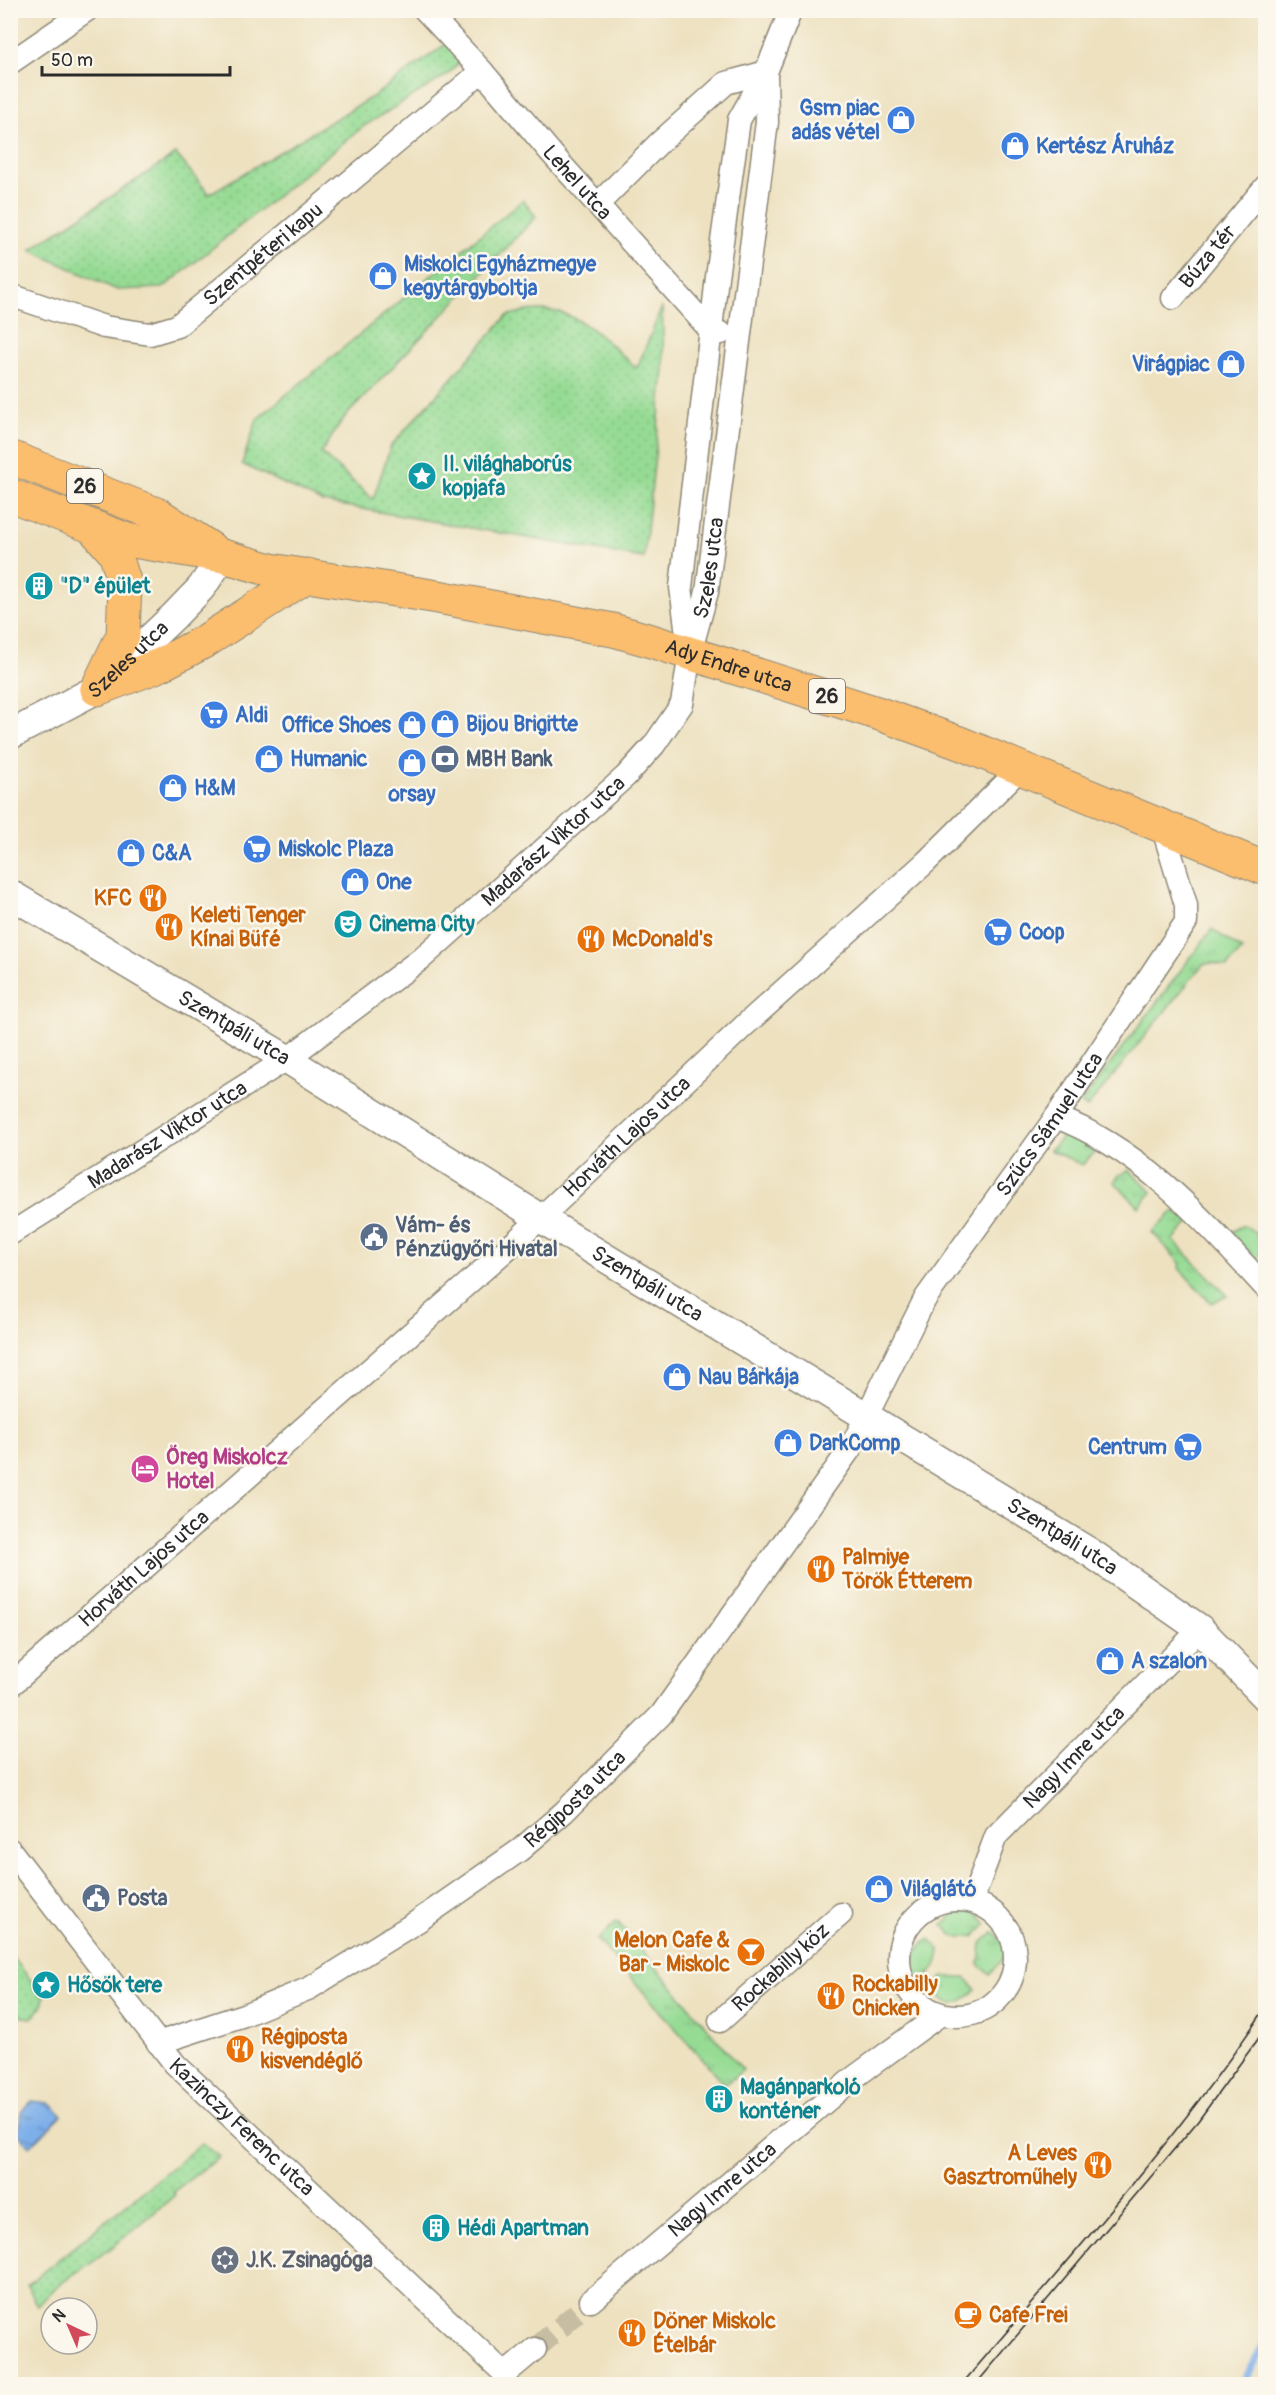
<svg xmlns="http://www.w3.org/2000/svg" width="1276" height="2395" font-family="Pangolin,sans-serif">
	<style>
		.grass { fill: url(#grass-tufts); stroke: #608360; stroke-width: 1.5 }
		.park { fill: url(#park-dots); stroke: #608360; stroke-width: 1.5 }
		.water { fill: url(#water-ripples); stroke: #546d8a; stroke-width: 1.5 }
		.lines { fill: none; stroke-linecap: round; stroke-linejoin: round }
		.stream { stroke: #7dafe9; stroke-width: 8 }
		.minor-tunnel { stroke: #c6bda2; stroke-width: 22; stroke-dasharray: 22 11; stroke-linecap: butt }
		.minor-casing { stroke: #8c8676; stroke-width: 25 }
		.tertiary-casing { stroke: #8c8676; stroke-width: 31 }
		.primary-casing { stroke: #8c8676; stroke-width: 35 }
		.minor { stroke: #fff; stroke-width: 22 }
		.tertiary { stroke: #fff; stroke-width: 28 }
		.primary { stroke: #fbbd6e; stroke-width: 33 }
		.tram { stroke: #2b2b2b; stroke-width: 1.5 }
		.labels { text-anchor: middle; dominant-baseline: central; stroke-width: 5; stroke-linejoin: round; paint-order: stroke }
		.shield { fill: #fbf7ec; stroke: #696865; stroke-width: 1.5 }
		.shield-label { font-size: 20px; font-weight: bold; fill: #2b2b2b }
		.shop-label { font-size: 21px; font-weight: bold; fill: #366cbe; stroke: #fbf7ec; text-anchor: start }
		.street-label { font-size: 21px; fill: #2b2b2b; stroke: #fbf7ec }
		.culture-label { font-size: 21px; font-weight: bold; fill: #0d838f; stroke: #fbf7ec; text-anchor: start }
		.service-label { font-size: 21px; font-weight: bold; fill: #4e5e75; stroke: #fbf7ec; text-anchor: start }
		.food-label { font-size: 21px; font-weight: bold; fill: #c56008; stroke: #fbf7ec; text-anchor: start }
		.hotel-label { font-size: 21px; font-weight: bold; fill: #b23c85; stroke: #fbf7ec; text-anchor: start }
		.worship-label { font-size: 21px; font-weight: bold; fill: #5b616d; stroke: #fbf7ec; text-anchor: start }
	</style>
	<defs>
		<pattern id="grass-tufts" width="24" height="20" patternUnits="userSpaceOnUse" patternTransform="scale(1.5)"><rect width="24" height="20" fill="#96db94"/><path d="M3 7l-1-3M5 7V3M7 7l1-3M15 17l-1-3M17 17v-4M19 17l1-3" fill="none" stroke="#81bc80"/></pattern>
		<pattern id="park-dots" width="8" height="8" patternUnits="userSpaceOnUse" patternTransform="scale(1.5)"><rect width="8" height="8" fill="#96db94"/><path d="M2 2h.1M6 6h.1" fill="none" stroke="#81bc80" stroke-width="1.8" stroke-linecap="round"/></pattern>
		<pattern id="water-ripples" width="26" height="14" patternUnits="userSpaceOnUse" patternTransform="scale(1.5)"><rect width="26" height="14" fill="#7dafe9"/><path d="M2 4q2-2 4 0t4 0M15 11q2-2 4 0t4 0" fill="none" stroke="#678fbd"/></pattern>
	</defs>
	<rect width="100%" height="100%" fill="#fbf7ec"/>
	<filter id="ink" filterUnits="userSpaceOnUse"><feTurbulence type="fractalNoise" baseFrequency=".0167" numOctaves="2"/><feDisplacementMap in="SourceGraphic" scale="12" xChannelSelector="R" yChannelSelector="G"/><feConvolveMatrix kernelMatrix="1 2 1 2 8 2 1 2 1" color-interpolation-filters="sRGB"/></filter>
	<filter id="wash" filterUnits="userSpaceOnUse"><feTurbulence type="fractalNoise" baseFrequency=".008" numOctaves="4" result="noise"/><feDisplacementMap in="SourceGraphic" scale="24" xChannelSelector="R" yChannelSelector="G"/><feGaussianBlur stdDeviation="1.35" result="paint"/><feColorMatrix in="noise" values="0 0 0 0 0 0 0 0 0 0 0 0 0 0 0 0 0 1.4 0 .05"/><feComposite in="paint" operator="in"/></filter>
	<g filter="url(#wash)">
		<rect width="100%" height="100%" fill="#ede1c0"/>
		<g class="grass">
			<path d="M1212 929 1242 950 1227 967 1213 963 1203 964 1087 1108 1081 1103Z"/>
			<path d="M1066 1133C1078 1138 1091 1140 1094 1153L1082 1165 1050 1150Z"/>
			<path d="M1129 1170 1152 1192 1139 1207 1114 1182 1119 1175Z"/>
			<path d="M1174 1211 1190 1222 1173 1240 1228 1296 1211 1303 1179 1268 1181 1264 1152 1232Z"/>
			<path d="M1244 1225 1256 1233 1263 1247 1257 1260 1230 1233Z"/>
			<path d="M966 1909 977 1913 987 1924 974 1937H955L943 1925 955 1912Z"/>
			<path d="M617 1921 743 2070 725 2085 598 1940Z"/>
			<path d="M994 1932 1006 1944 1008 1953 990 1975 979 1964 981 1944Z"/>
			<path d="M929 1938 940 1950C938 1965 935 1970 923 1981L912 1970C912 1954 918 1948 929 1938Z"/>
			<path d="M944 1977H965L976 1989C958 2007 949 2008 931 1989Z"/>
		</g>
		<g class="park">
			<path d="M453 39 461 52 458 64 447 75 364 126 163 288 117 290 30 250 176 154 209 194 372 97Z"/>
			<path d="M523 200 536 217 344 418 321 453 373 499 391 446 507 316C567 295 595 332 637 368L662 307 664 371 644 558 322 502 242 464 257 419Z"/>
			<path d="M11 1955 44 1997 42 2007 32 2018 11 2015Z"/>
			<path d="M202 2143 219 2157 173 2192 175 2195 114 2246 56 2287 38 2306 27 2285Z"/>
		</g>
		<path class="water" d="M32 2101 49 2103 62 2115 30 2147 18 2134 21 2112Z"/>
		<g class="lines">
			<path class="stream" d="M1242 2384 1266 2342"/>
		</g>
	</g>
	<g filter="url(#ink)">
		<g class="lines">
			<path class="minor-tunnel" d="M535 2349 591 2301"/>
			<g class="minor-casing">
				<g id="minor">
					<path id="s1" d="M425 10 482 71 552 154 711 331 721 333"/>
					<path d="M10 63 87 10"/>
					<path d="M599 203 658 144 726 83 766 72"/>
					<path id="s2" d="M10 295 104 327 150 334 177 326 482 71"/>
					<path id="s3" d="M1173 298 1266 186"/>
					<path d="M688 642 681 587 717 277 739 120 766 72 791 10"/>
					<path d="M1056 1117C1142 1149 1205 1222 1266 1288"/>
					<path id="s4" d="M10 1234 287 1059 422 958 626 776 654 745 682 704 690 653 707 592 767 122 766 72"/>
					<path id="s5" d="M10 1686 516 1241 745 1025 926 862 1021 768"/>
					<path id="s6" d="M10 1850 175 2064 505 2374 535 2349"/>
					<circle cx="957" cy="1958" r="58"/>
					<path id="s7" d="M972 1901 996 1836 1200 1629"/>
					<path id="s8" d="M720 2021 841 1914"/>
					<path id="s9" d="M158 2043 244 2015 310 1988 418 1921 520 1850 564 1812 661 1715 850 1449 925 1299 1056 1117 1186 922V905L1162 825"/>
					<path id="s10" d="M591 2301 852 2079 941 2014"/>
				</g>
			</g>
			<g class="tertiary-casing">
				<g id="tertiary">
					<path id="s11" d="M10 735 97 689 174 616 201 588 223 556"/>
					<path id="s12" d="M10 894 287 1059 540 1218 1091 1553 1200 1629 1266 1697"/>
				</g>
			</g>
			<g class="primary-casing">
				<g id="primary">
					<path d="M10 457 159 515 211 549"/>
					<path id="s13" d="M10 495 127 540 223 556 271 570 438 597 613 630 648 640 880 714 962 744 1266 869"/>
					<path d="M95 530 115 553 125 584 123 635 97 689"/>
					<path d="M97 689 160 665 207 640 308 575"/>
				</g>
			</g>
			<use href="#minor" class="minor"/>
			<use href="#tertiary" class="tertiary"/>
			<use href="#primary" class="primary"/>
			<g class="tram">
				<path d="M962 2384C1066 2262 1176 2141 1266 2007"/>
				<path d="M976 2384 1198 2121 1266 2028"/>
			</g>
		</g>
	</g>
	<defs>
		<g id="shop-disc" transform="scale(1.5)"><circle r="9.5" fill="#3f7fe0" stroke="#fbf7ec"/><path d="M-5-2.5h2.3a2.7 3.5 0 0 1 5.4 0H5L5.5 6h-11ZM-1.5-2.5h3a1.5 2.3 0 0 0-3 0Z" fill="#fff"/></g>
		<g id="sight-disc" transform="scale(1.5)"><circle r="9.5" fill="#0f9aa8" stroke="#fbf7ec"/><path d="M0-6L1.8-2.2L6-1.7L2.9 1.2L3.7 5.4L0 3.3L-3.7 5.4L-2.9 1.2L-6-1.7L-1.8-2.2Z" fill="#fff"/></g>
		<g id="building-disc" transform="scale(1.5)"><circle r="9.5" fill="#0f9aa8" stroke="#fbf7ec"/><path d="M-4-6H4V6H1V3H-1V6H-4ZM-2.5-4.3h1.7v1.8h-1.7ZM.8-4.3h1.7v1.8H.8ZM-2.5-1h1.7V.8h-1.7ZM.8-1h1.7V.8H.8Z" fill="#fff"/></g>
		<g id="supermarket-disc" transform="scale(1.5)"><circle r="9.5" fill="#3f7fe0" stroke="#fbf7ec"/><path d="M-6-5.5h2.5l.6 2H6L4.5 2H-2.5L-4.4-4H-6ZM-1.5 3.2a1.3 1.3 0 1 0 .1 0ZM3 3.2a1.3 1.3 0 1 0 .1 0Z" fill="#fff"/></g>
		<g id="bank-disc" transform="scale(1.5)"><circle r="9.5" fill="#5c6f8a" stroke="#fbf7ec"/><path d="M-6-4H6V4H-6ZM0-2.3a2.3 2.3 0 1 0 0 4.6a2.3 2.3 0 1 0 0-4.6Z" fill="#fff"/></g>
		<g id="restaurant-disc" transform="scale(1.5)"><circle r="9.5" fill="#e8710a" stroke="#fbf7ec"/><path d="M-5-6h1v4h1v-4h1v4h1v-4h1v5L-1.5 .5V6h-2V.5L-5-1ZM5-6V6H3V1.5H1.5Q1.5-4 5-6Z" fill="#fff"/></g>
		<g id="theatre-disc" transform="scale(1.5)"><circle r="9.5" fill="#0f9aa8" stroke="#fbf7ec"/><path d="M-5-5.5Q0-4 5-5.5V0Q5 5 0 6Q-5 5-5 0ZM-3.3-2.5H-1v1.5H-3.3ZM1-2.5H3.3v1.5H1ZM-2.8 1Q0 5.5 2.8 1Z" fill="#fff"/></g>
		<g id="civic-disc" transform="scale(1.5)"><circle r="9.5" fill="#5c6f8a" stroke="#fbf7ec"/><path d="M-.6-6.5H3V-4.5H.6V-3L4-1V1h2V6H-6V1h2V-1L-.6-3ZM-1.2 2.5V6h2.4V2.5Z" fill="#fff"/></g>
		<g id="hotel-disc" transform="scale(1.5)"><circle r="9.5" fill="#d1479c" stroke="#fbf7ec"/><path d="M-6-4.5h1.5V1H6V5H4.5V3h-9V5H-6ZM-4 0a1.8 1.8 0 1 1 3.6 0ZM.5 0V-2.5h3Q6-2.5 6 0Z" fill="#fff"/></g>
		<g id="bar-disc" transform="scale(1.5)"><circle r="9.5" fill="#e8710a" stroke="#fbf7ec"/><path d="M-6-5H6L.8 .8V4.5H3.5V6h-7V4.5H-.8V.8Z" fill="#fff"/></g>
		<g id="synagogue-disc" transform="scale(1.5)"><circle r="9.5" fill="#6b7280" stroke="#fbf7ec"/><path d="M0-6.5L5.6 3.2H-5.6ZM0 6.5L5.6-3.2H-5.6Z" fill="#fff"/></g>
		<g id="cafe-disc" transform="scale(1.5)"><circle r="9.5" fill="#e8710a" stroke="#fbf7ec"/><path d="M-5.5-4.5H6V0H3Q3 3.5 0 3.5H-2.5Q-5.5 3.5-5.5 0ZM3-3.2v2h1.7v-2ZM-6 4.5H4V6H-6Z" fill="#fff"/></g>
	</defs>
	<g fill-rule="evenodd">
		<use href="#shop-disc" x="901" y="120"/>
		<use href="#shop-disc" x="1015" y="146"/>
		<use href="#shop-disc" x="383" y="276"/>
		<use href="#shop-disc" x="1231" y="364"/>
		<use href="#sight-disc" x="422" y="476"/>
		<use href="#building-disc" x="39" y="586"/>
		<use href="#supermarket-disc" x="214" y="715"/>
		<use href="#shop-disc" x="445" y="724"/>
		<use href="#shop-disc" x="412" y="725"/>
		<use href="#shop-disc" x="269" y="759"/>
		<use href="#bank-disc" x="445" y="759"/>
		<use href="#shop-disc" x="412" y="763"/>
		<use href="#shop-disc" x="173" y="788"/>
		<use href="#supermarket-disc" x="257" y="849"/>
		<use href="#shop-disc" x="131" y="853"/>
		<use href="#shop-disc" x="355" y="882"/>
		<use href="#restaurant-disc" x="153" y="898"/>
		<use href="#theatre-disc" x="348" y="924"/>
		<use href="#restaurant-disc" x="169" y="927"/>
		<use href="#supermarket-disc" x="998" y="932"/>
		<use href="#restaurant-disc" x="591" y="939"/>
		<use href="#civic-disc" x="374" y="1237"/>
		<use href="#shop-disc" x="677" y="1377"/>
		<use href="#shop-disc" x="788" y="1443"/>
		<use href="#supermarket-disc" x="1188" y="1447"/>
		<use href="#hotel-disc" x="145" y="1469"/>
		<use href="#restaurant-disc" x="821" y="1569"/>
		<use href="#shop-disc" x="1110" y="1661"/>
		<use href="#shop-disc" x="879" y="1889"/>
		<use href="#civic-disc" x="96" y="1898"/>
		<use href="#bar-disc" x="751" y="1952"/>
		<use href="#sight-disc" x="46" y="1985"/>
		<use href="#restaurant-disc" x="831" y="1996"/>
		<use href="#restaurant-disc" x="240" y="2049"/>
		<use href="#building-disc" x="719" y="2099"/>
		<use href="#restaurant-disc" x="1098" y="2165"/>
		<use href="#building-disc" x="436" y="2228"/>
		<use href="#synagogue-disc" x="225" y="2260"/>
		<use href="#cafe-disc" x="968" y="2315"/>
		<use href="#restaurant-disc" x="632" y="2333"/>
	</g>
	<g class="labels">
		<g class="shield">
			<rect x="67" y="469" width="36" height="34" rx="4.5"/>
			<rect x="809" y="679" width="36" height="34" rx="4.5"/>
		</g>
		<g class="shield-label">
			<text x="85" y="486">26</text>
			<text x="827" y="696">26</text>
		</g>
		<g class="shop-label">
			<text x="880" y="108" text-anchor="end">Gsm piac<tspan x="880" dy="24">adás vétel</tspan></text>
			<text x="1036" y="146">Kertész Áruház</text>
			<text x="404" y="264">Miskolci Egyházmegye<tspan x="404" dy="24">kegytárgyboltja</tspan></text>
			<text x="1210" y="364" text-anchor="end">Virágpiac</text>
			<text x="235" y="715">Aldi</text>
			<text x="466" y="724">Bijou Brigitte</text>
			<text x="391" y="725" text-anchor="end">Office Shoes</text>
			<text x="290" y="759">Humanic</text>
			<text x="194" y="788">H&amp;M</text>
			<text x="412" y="794" text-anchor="middle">orsay</text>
			<text x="278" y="849">Miskolc Plaza</text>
			<text x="152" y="853">C&amp;A</text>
			<text x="376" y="882">One</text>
			<text x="1019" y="932">Coop</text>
			<text x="698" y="1377">Nau Bárkája</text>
			<text x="809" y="1443">DarkComp</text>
			<text x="1167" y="1447" text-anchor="end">Centrum</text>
			<text x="1131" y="1661">A szalon</text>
			<text x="900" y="1889">Világlátó</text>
		</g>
		<g class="street-label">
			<text stroke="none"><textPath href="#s1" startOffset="230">Lehel utca</textPath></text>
			<text stroke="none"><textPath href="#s2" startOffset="286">Szentpéteri kapu</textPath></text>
			<text stroke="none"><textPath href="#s3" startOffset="54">Búza tér</textPath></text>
			<text stroke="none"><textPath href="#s4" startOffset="1000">Szeles utca</textPath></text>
			<text stroke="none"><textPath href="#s11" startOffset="141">Szeles utca</textPath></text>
			<text stroke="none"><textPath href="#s13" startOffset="741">Ady Endre utca</textPath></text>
			<text stroke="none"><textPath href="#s4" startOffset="672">Madarász Viktor utca</textPath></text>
			<text stroke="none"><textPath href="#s12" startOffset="261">Szentpáli utca</textPath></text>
			<text stroke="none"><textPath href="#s9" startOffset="1317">Szűcs Sámuel utca</textPath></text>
			<text stroke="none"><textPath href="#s4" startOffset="186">Madarász Viktor utca</textPath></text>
			<text stroke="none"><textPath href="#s5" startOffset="826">Horváth Lajos utca</textPath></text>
			<text stroke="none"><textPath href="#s12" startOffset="747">Szentpáli utca</textPath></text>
			<text stroke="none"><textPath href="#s12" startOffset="1233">Szentpáli utca</textPath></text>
			<text stroke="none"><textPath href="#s5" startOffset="178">Horváth Lajos utca</textPath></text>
			<text stroke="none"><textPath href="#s7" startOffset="180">Nagy Imre utca</textPath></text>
			<text stroke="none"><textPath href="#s9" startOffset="488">Régiposta utca</textPath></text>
			<text stroke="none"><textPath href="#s8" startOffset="81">Rockabilly köz</textPath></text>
			<text stroke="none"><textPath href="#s6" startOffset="362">Kazinczy Ferenc utca</textPath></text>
			<text stroke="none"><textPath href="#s10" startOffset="172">Nagy Imre utca</textPath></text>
		</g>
		<g class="culture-label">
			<text x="443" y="464">II. világhaborús<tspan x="443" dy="24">kopjafa</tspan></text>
			<text x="60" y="586">"D" épület</text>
			<text x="369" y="924">Cinema City</text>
			<text x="67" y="1985">Hősök tere</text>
			<text x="740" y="2087">Magánparkoló<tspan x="740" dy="24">konténer</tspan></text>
			<text x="457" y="2228">Hédi Apartman</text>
		</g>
		<g class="service-label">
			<text x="466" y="759">MBH Bank</text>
			<text x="395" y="1225">Vám- és<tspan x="395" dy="24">Pénzügyőri Hivatal</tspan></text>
			<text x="117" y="1898">Posta</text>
		</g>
		<g class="food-label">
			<text x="132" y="898" text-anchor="end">KFC</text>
			<text x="190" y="915">Keleti Tenger<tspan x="190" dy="24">Kínai Büfé</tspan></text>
			<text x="612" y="939">McDonald's</text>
			<text x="842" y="1557">Palmiye<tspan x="842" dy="24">Török Étterem</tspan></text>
			<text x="730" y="1940" text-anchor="end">Melon Cafe &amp;<tspan x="730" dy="24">Bar - Miskolc</tspan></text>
			<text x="852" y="1984">Rockabilly<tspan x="852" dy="24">Chicken</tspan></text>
			<text x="261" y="2037">Régiposta<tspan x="261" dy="24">kisvendéglő</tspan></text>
			<text x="1077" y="2153" text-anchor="end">A Leves<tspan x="1077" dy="24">Gasztroműhely</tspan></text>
			<text x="989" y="2315">Cafe Frei</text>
			<text x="653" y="2321">Döner Miskolc<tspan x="653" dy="24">Ételbár</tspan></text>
		</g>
		<g class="hotel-label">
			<text x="166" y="1457">Öreg Miskolcz<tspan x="166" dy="24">Hotel</tspan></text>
		</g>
		<g class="worship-label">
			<text x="246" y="2260">J.K. Zsinagóga</text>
		</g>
	</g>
	<rect width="1276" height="2395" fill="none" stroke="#fbf7ec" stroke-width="36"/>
	<g transform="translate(69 2326) rotate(316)"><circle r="28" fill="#fbf7ec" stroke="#a8a59f" stroke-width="1.5"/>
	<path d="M0-4.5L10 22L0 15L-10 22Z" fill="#d1495b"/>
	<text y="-9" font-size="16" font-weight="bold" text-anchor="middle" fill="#2b2b2b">N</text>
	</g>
	<path d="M42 66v9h188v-9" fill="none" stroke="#2b2b2b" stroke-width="3"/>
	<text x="51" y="66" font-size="18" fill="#2b2b2b" stroke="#fbf7ec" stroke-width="4.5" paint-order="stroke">50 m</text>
</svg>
